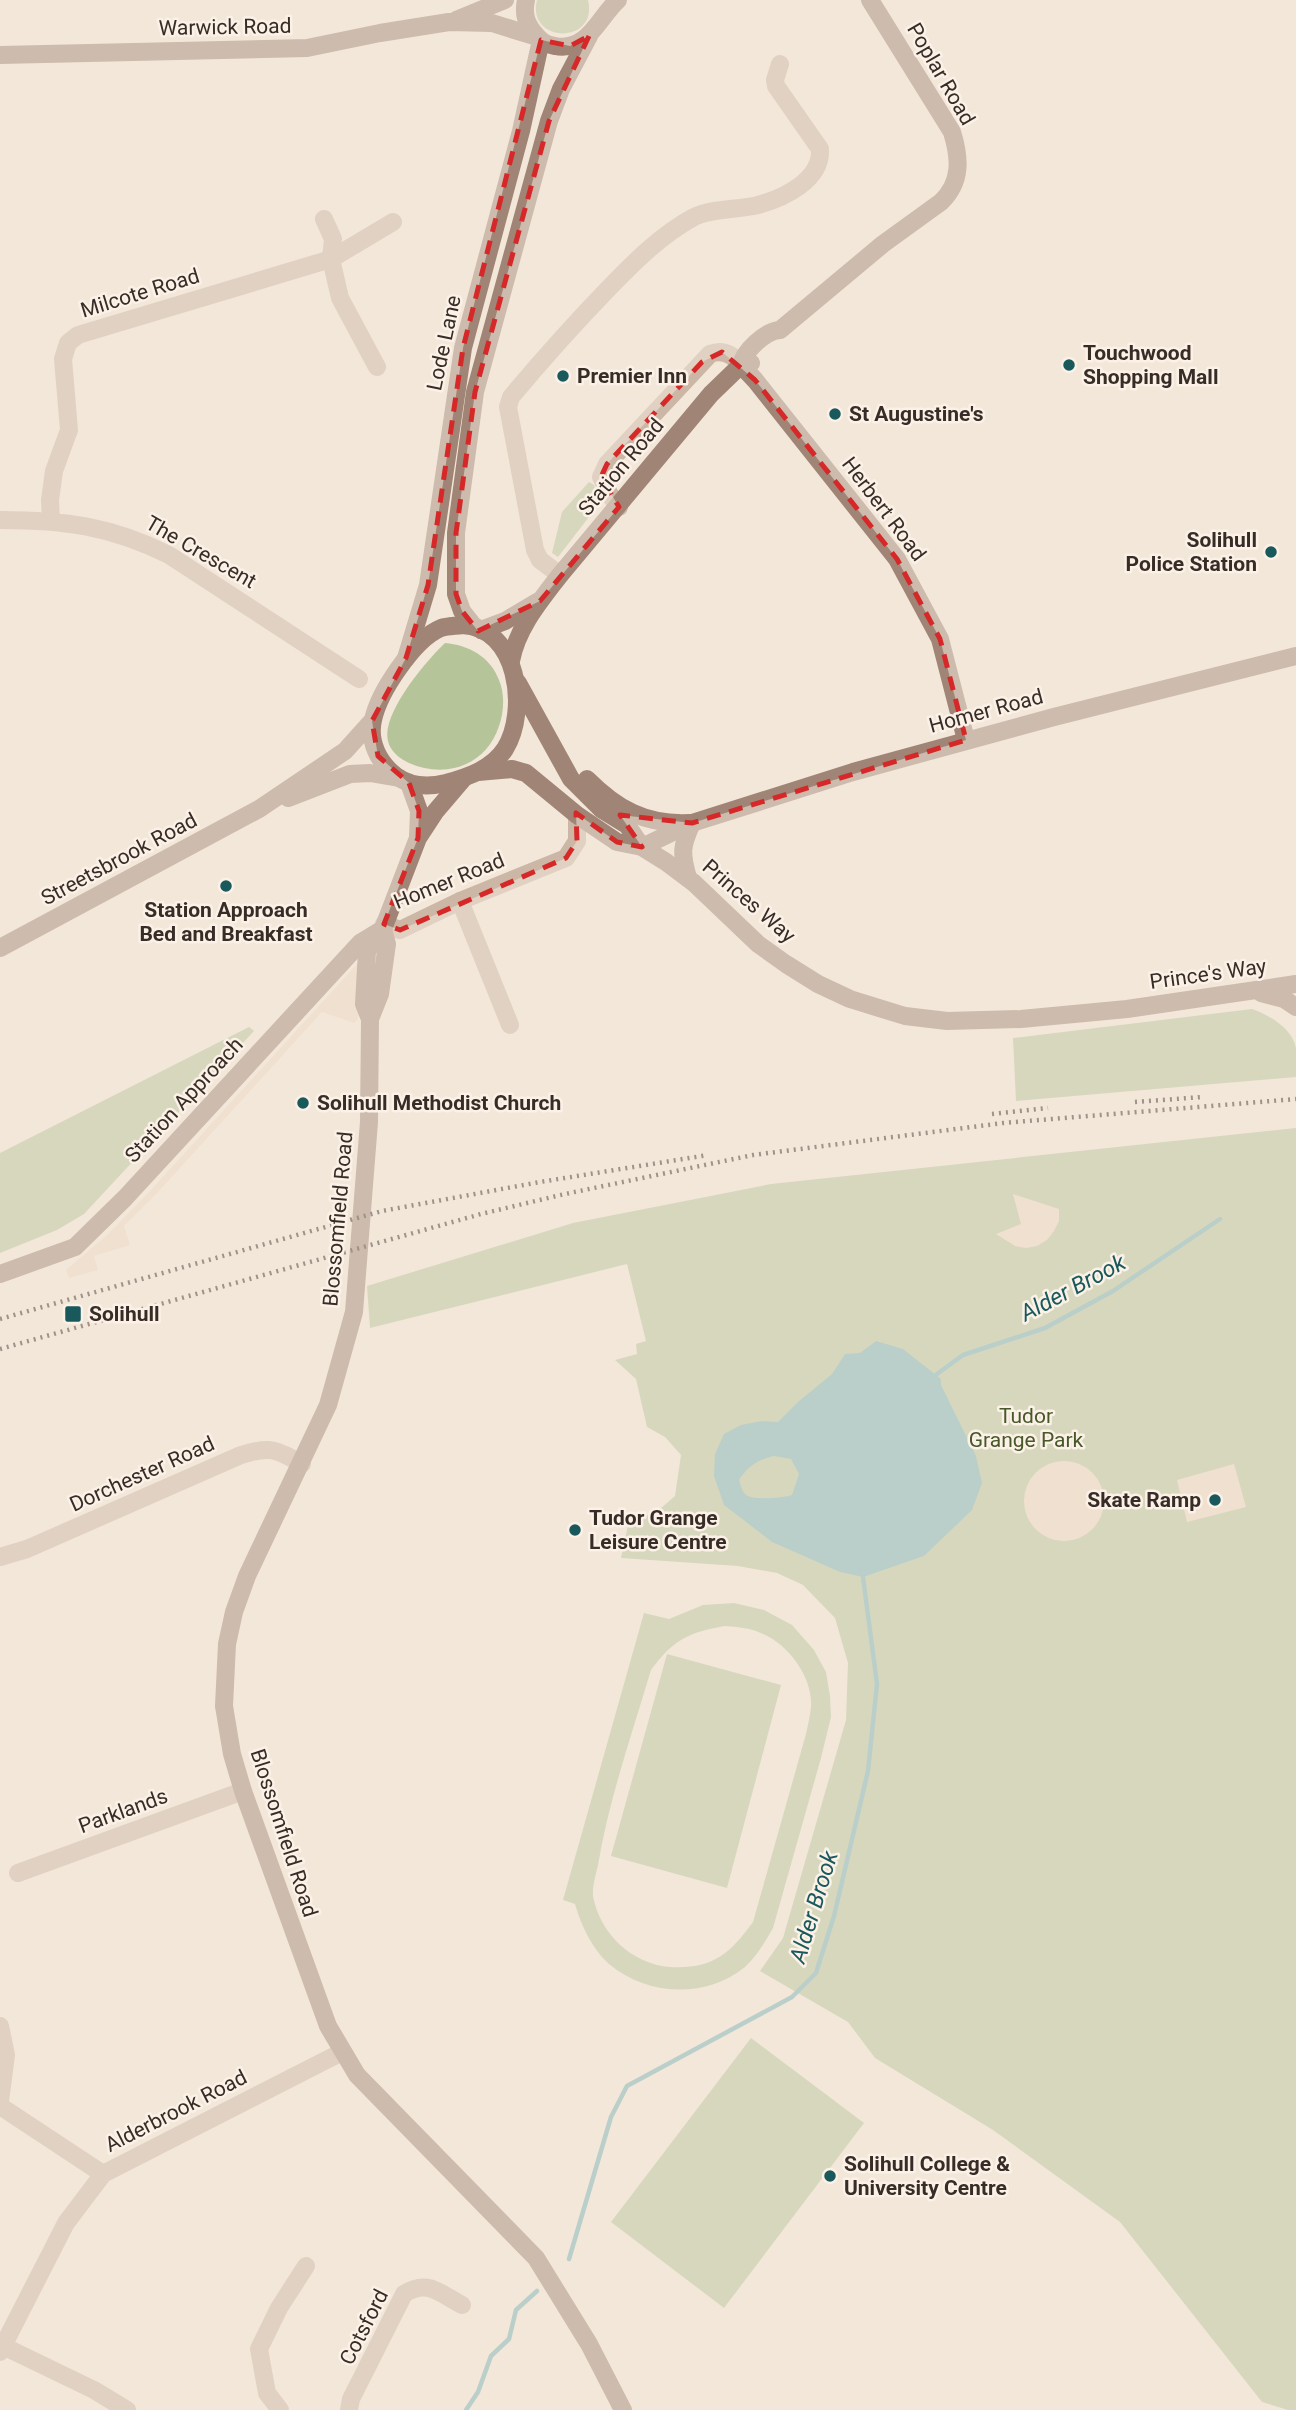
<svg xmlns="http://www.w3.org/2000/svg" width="1296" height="2410" font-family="Roboto,sans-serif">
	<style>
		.green { fill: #b6c499; fill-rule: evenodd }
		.plaza { fill: #edd8c0 }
		.water { fill: #77b1b3; fill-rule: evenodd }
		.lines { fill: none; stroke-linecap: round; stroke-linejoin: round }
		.stream { stroke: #77b1b3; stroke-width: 4.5 }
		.street { stroke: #ccb6a5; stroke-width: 18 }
		.secondary { stroke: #a08576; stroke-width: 18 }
		.rail { stroke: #382c27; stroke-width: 4.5; stroke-dasharray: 2 5; stroke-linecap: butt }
		.marked { fill: none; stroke: #d62828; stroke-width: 5; stroke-dasharray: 14 9; stroke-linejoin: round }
		.poi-dot { fill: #19595c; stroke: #fbf1e7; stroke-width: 2.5 }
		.labels { text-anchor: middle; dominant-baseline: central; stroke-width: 5; stroke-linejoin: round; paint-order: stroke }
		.street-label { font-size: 21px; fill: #382c27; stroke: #fbf1e7 }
		.poi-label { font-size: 21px; font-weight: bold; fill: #382c27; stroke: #fbf1e7; text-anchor: start }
		.park-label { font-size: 21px; fill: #475829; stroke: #fbf1e7 }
		.water-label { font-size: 23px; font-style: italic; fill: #19595c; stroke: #fbf1e7 }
	</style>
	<rect width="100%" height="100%" fill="#f3e7da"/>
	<g class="green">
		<path d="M537 0H588C599 45 526 44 537 0Z"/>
		<path d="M589 482 594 485 599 504 558 557 552 553 562 512Z"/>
		<path d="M445 643C468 645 490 656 499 680 505 694 504 712 499 726 486 766 445 779 409 763 400 759 390 751 388 741 381 714 426 661 445 643Z"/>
		<path d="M1252 1009C1269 1015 1292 1028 1296 1048 1296 1057 1296 1068 1296 1077L1016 1101 1013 1038Z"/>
		<path d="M249 1027 254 1031 84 1214 57 1230 0 1253V1153Z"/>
		<path d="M1296 1128V2410H1288L1262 2402 1120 2222 993 2130 875 2058 848 2022 760 1971 783 1938 846 1720 848 1663 835 1618 803 1585 777 1573 738 1566 621 1558 630 1516 653 1515 675 1496 681 1455 665 1437 647 1427 636 1379 615 1360 637 1354 636 1344 646 1341 627 1264 370 1328 367 1286 573 1223 771 1184Z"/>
		<path d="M734 1603 764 1610 792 1625 814 1650 826 1672 830 1696 831 1717 821 1758 773 1928C765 1942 757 1956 745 1967 706 1999 647 1996 609 1964 592 1949 581 1925 575 1904L563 1900 644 1613 669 1619 703 1605ZM725 1626C738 1627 751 1628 763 1634 789 1645 813 1678 811 1707 810 1716 808 1725 806 1734L753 1922C729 1955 712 1969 670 1967 632 1964 600 1934 593 1896 592 1887 596 1874 598 1865 609 1799 632 1734 651 1670 673 1640 689 1632 725 1626Z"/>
		<path d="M667 1654 781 1685 727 1888 611 1856Z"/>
		<path d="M751 2038 864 2123 724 2308 611 2222Z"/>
	</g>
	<g class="plaza">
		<path d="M358 963 361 967 358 1019 354 1023 322 1012 158 1192 124 1226 130 1245 94 1256 98 1270 69 1278 66 1270 107 1235 150 1191Z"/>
		<path d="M1013 1194 1059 1209V1221L1054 1231 1047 1240 1037 1246 1026 1248 1015 1246 996 1234 1021 1224Z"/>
		<circle cx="1064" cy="1501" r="40"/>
		<path d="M1234 1464 1246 1507 1187 1522 1177 1480Z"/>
	</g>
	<path class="water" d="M876 1341 903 1349 941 1379V1385L976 1456 982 1483 972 1510 924 1556 863 1577 840 1572 772 1542 724 1505 714 1476 715 1454 724 1434 741 1425 762 1421 778 1422 798 1402 832 1374 845 1354 860 1353ZM774 1456 791 1459 799 1474 792 1495C783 1498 757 1500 748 1496 742 1493 741 1486 739 1480 748 1466 758 1460 774 1456Z"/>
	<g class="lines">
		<g class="stream">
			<path d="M937 1374 963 1355 1045 1328 1113 1291 1220 1219"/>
			<path d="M569 2259 611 2117 627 2086 792 1997 816 1973 834 1916 868 1771 877 1684 863 1577"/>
			<path d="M466 2410 478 2392 491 2356 509 2339 516 2310 537 2291"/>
		</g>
		<g class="street">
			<path d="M324 219 333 239 331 259 340 298 377 367"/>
			<path d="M619 507 610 495 601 477 607 464 710 354C723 349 733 355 741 365"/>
			<path d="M0 520C64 520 111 526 169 555L359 679"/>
			<path d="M51 520 50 500 54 471 69 430 63 359 68 343 78 335 331 259 393 222"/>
			<path d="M560 575 540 560 535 550 508 407 511 397C542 360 574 324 608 289 634 262 661 235 694 217 712 208 738 210 758 205 784 198 822 180 820 149L776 86 775 80 780 64"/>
			<path d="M460 901 510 1025"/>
			<path d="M384 924 400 930 460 901 566 858 577 841V815"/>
			<path d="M0 1557 27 1549 241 1455C270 1446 276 1449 302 1464"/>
			<path d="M18 1873 243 1791"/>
			<path d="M0 2026 6 2055 0 2101"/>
			<path d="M0 2106 103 2174"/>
			<path d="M3 2346 94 2390 127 2410"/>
			<path d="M0 2352 66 2223 103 2174 342 2052"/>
			<path d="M280 2410 267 2393 259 2349 279 2308 306 2266"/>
			<path d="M349 2410 351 2399 404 2294C428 2279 439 2293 462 2305"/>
		</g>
		<g class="secondary">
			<path d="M526 0C523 14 526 24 536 35 540 41 548 45 555 46 588 52 598 18 618 0"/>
			<path d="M456 20 505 0"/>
			<path d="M0 55 307 48 380 33 449 22 492 23 537 37"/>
			<path d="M741 365C744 351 765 331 780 330L883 244 941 202C962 182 960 158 952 132L870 0"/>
			<path d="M741 365 755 380 897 559 940 639 966 740"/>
			<path d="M462 625C518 627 529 710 505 749 492 769 468 777 446 783 429 787 411 787 396 776 379 763 368 742 373 720 379 692 414 639 441 628 447 626 455 626 462 625Z"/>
			<path d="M473 625 462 611 456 594V533L475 392 549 121 561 89 589 36"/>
			<path d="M481 630 505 621 537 602"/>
			<path d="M406 658 428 585 463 348 521 131 541 40"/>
			<path d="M511 661C517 628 540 601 560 575L711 394 741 365 751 363"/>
			<path d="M518 683 571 779 601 809 627 825 642 847"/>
			<path d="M478 772 512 769 526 773 577 815 617 842 642 847 666 862 694 883 758 944 786 964 818 984 850 999 905 1016 947 1021 1021 1019 1127 1009 1296 984"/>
			<path d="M587 779C617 809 645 825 689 823"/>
			<path d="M409 783 419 811 418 837"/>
			<path d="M288 798 350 774 370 773 399 778"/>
			<path d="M642 847 692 823 853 772 1054 717 1296 656"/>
			<path d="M688 878C681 853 681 847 692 823"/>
			<path d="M383 929 387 944 380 994 370 1019 369 1122 354 1312 328 1405 247 1576 234 1612 227 1644 224 1706 232 1754 243 1791 328 2026 357 2075 536 2258 589 2344 623 2410"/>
			<path d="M0 948 259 809 345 751 372 721"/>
			<path d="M1261 993 1284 999 1296 1007"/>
			<path d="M370 1019 364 1004 367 951 383 929 418 838 435 812 464 778"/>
			<path d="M0 1274 75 1247 125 1198 360 943 383 929"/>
		</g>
		<g class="rail">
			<path d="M1135 1102 1202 1097"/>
			<path d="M992 1114 1048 1108"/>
			<path d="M0 1319 382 1211 540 1182 708 1155"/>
			<path d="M0 1349 481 1214 565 1194 753 1155 1003 1123 1296 1099"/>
		</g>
	</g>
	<path d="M0 0H1296V2410H0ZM589 36 549 121 475 392 456 533V594L462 611 478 631 540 601 619 507 601 477 607 464 702 362 722 352 755 380 897 559 940 639 966 740 692 823 620 815 642 847 617 842 576 813 577 841 566 858 400 930 384 924 418 838 419 811 409 783 378 756 372 721 406 658 428 585 463 348 541 40 570 46Z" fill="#f3e7da" fill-opacity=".55" fill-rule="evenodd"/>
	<path class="marked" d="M589 36 549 121 475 392 456 533V594L462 611 478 631 540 601 619 507 601 477 607 464 702 362 722 352 755 380 897 559 940 639 966 740 692 823 620 815 642 847 617 842 576 813 577 841 566 858 400 930 384 924 418 838 419 811 409 783 378 756 372 721 406 658 428 585 463 348 541 40 570 46Z"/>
	<g class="poi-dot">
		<circle cx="1069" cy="365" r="7"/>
		<circle cx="563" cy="376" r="7"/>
		<circle cx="835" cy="414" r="7"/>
		<circle cx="1271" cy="552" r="7"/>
		<circle cx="226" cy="886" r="7"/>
		<circle cx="303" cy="1103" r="7"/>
		<rect x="64" y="1305" width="18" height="18" rx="3.5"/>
		<circle cx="1215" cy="1500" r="7"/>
		<circle cx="575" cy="1530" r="7"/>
		<circle cx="830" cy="2176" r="7"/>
	</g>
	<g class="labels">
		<g class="street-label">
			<text transform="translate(225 27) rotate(-1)">Warwick Road</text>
			<text transform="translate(941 74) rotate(60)">Poplar Road</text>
			<text transform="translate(140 293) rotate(-17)">Milcote Road</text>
			<text transform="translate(444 343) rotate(-78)">Lode Lane</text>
			<text transform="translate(621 467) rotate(-50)">Station Road</text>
			<text transform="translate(884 509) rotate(53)">Herbert Road</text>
			<text transform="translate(201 552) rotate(30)">The Crescent</text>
			<text transform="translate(986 711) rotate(-15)">Homer Road</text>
			<text transform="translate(119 859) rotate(-28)">Streetsbrook Road</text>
			<text transform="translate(449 881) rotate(-22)">Homer Road</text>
			<text transform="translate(749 901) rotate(41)">Princes Way</text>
			<text transform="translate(1208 974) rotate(-8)">Prince's Way</text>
			<text transform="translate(184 1100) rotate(-47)">Station Approach</text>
			<text transform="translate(338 1219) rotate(-85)">Blossomfield Road</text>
			<text transform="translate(142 1474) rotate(-24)">Dorchester Road</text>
			<text transform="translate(123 1811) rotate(-20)">Parklands</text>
			<text transform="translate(284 1833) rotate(72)">Blossomfield Road</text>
			<text transform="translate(176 2111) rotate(-27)">Alderbrook Road</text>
			<text transform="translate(364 2327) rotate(-63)">Cotsford</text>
		</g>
		<g class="poi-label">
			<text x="1083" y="353">Touchwood<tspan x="1083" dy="24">Shopping Mall</tspan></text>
			<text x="577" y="376">Premier Inn</text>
			<text x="849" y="414">St Augustine's</text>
			<text x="1257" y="540" text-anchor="end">Solihull<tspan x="1257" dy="24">Police Station</tspan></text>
			<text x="226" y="910" text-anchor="middle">Station Approach<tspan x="226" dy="24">Bed and Breakfast</tspan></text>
			<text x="317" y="1103">Solihull Methodist Church</text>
			<text x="89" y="1314">Solihull</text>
			<text x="1201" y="1500" text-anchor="end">Skate Ramp</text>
			<text x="589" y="1518">Tudor Grange<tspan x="589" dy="24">Leisure Centre</tspan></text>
			<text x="844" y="2164">Solihull College &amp;<tspan x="844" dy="24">University Centre</tspan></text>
		</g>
		<g class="park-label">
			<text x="1026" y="1416">Tudor<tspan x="1026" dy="24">Grange Park</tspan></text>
		</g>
		<g class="water-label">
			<text transform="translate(1073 1288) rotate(-28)">Alder Brook</text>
			<text transform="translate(814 1907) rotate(-73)">Alder Brook</text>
		</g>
	</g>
</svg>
